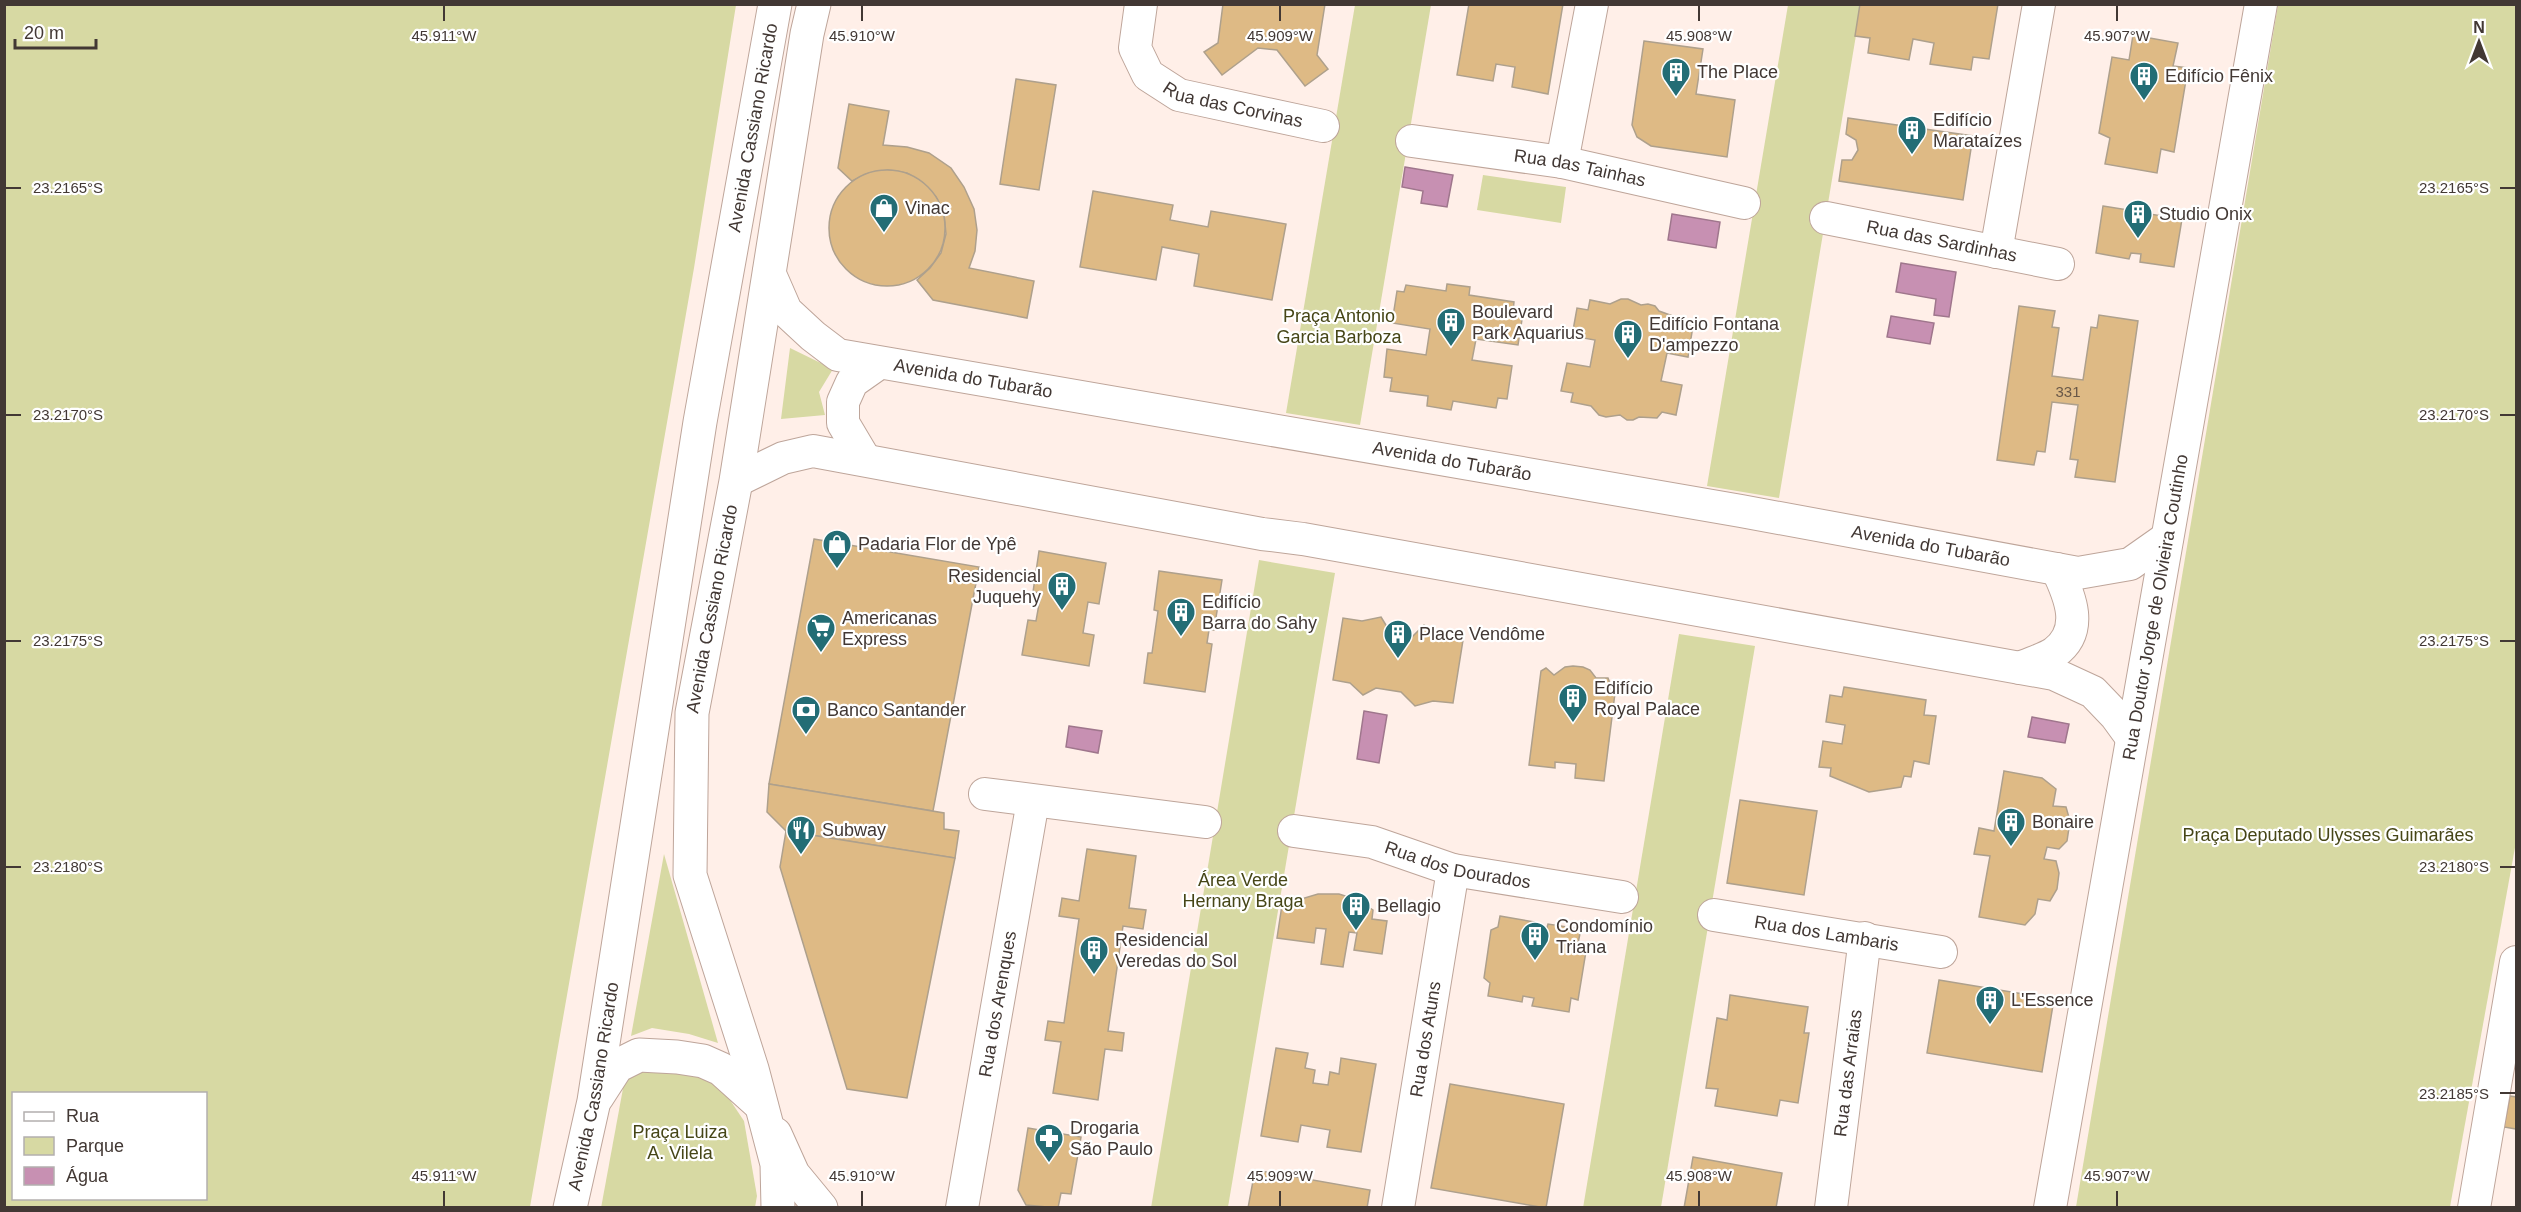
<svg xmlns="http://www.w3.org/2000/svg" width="2521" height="1212" font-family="Helvetica,sans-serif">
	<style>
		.green { fill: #d7d9a3; fill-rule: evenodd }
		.water { fill: #c790b2; stroke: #9f768c; stroke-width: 1.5 }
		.building { fill: #deba85; stroke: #aea08c; stroke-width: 1.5 }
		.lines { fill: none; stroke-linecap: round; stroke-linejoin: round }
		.minor-casing { stroke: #bea59a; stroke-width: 34 }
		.tertiary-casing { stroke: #bea59a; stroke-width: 35 }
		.primary-casing { stroke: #bea59a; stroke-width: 35 }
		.minor { stroke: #fff; stroke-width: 32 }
		.tertiary { stroke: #fff; stroke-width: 33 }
		.primary { stroke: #fff; stroke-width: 33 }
		.ticks { fill: none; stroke: #423834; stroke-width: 2 }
		.labels { text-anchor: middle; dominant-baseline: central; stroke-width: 4.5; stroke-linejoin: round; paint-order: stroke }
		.number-label { font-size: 15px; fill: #695848 }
		.poi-label { font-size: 18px; fill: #423834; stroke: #fff; text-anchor: start }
		.street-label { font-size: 18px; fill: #423834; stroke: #fff }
		.park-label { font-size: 18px; fill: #464617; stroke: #fff }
		.ticks-label { font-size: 15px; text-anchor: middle; fill: #423834; stroke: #fff; stroke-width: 4.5; stroke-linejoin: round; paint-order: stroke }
	</style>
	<rect width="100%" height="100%" fill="#ffefe8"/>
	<g class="green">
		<path d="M5 4 736 5 694 268 530 1207H5ZM14 1094H206V1198H14Z"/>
		<path d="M1355 5H1431L1360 425 1286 413Z"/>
		<path d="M1788 5H1861L1779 498 1707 486Z"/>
		<path d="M2278 5H2516V842L2450 1207H2076Z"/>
		<path d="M1483 175 1566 187 1561 223 1477 210Z"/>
		<path d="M790 348 833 369 819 392 825 415 781 419Z"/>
		<path d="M1259 560 1335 573 1228 1207 1151 1208Z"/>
		<path d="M1679 634 1755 646 1661 1207 1583 1208Z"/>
		<path d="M664 854 718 1043 689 1034 652 1028 631 1036Z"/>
		<path d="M641 1069 702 1075 726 1094 744 1121 757 1196 755 1207 601 1208 624 1083Z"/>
	</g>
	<g class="water">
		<path d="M1405 167 1453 175 1447 207 1421 203 1423 191 1402 187Z"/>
		<path d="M1672 214 1720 222 1716 248 1668 240Z"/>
		<path d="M1901 263 1956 272 1949 317 1934 315 1936 299 1896 292Z"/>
		<path d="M1891 316 1934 323 1930 344 1887 337Z"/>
		<path d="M1364 711 1387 715 1379 763 1357 759Z"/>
		<path d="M2032 717 2069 724 2065 743 2028 737Z"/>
		<path d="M1069 726 1102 731 1098 753 1066 747Z"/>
	</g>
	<g class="building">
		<path d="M1223 4H1325L1317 55 1328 69 1305 86 1277 50 1258 48 1222 75 1204 52 1218 43Z"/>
		<path d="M1469 4H1563L1548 94 1512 87 1515 67 1496 64 1493 81 1457 75Z"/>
		<path d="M1860 4H1998L1989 59 1973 57 1971 70 1930 64 1934 43 1913 39 1909 60 1868 53 1870 38 1855 36Z"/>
		<path d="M2133 35 2178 43 2173 66 2188 68 2174 152 2161 149 2157 173 2105 164 2110 138 2099 133 2112 57 2129 60Z"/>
		<path d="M1644 41 1703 49 1696 94 1735 100 1727 157 1651 146 1637 137 1632 125Z"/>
		<path d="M1016 79 1056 85 1039 190 1000 184Z"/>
		<path d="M849 104 889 111 883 145 907 147 929 153 951 168 964 187 974 209 977 230 975 251 969 268 1034 281 1027 318 933 300 917 280 930 268 941 253 946 234 944 214 936 197 923 183 907 173 888 170 869 173 852 181 838 168Z"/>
		<path d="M1848 118 1973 136 1963 200 1839 181 1842 160H1852L1858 150 1856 140 1846 134Z"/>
		<circle cx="887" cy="228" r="58"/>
		<path d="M1093 191 1173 205 1170 220 1208 227 1211 211 1286 224 1272 300 1194 286 1199 254 1162 247 1156 280 1080 267Z"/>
		<path d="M2103 206 2135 211 2133 223 2148 225 2150 214 2182 219 2174 267 2140 262 2141 254 2131 253 2129 259 2096 253Z"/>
		<path d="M1447 284 1470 287 1469 295 1514 302 1513 311 1523 313 1518 345 1476 339 1472 360 1512 366 1507 399 1498 398 1496 408 1453 401 1451 410 1427 406 1428 396 1390 391 1392 378 1384 377 1387 349 1426 355 1430 329 1392 323 1397 291 1404 292 1406 285 1446 291Z"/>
		<path d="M1621 299H1628L1641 305 1648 304 1655 306 1659 311 1676 317 1679 324 1693 326 1688 357 1667 353 1661 381 1682 385 1676 415 1662 412 1657 418 1639 417 1633 420H1627L1620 415 1606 417 1599 415 1591 406 1571 402 1573 393 1561 391 1567 363 1590 367 1595 340 1572 336 1577 308 1588 310 1590 300 1610 304Z"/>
		<path d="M2019 306 2055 311 2052 327 2059 328 2052 376 2083 380 2091 327 2097 328 2099 315 2138 321 2115 482 2075 477 2078 460 2070 459 2078 405 2052 402 2045 452 2037 451 2034 465 1997 460Z"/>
		<path d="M814 539 979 567 933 811 769 784Z"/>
		<path d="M1039 551 1106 563 1099 604 1088 602 1083 633 1094 635 1089 666 1022 655 1028 620 1036 621 1041 593 1033 592Z"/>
		<path d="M1159 571 1222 580 1214 630H1209L1207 643 1212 644 1205 692 1144 683 1148 653H1152L1158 611 1154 610Z"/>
		<path d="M1381 617 1392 635 1411 638 1424 625 1444 637 1463 640 1453 703 1433 701 1415 706 1401 692 1376 688 1363 695 1350 683 1333 680 1343 618 1362 621Z"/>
		<path d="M1573 666 1583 667 1590 670 1596 678H1608L1611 686 1616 685 1604 781 1575 778 1576 764 1555 762V768L1529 765 1541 671 1546 668 1554 675 1565 667Z"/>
		<path d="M1844 687 1926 700 1924 715 1936 716 1929 764 1914 761 1911 777 1904 776 1901 787 1869 792 1830 776 1831 768 1819 767 1823 741 1842 744 1845 725 1826 722 1830 695 1842 697Z"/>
		<path d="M2004 771 2042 778 2056 789 2053 806 2066 807 2070 821 2067 841 2059 849 2047 847 2044 859 2056 861 2059 873 2057 889 2050 901 2038 899 2035 914 2025 925 1979 917 1990 856 1974 854 1979 828 1994 831Z"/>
		<path d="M769 784 944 813V829L959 831 955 858 786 831 767 812Z"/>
		<path d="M1740 800 1817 811 1804 895 1727 883Z"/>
		<path d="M786 831 955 858 907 1098 847 1089 780 867Z"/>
		<path d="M1087 849 1136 856 1129 908 1146 910 1143 929 1123 926 1108 1031 1124 1033 1122 1051 1105 1049 1098 1100 1053 1093 1061 1042 1045 1040 1048 1021 1064 1023 1079 919 1059 916 1062 898 1079 901Z"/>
		<path d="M1318 894H1339L1358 900 1373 910 1372 919 1387 921 1382 954 1354 950 1357 933 1349 932 1343 967 1321 964 1326 929 1316 928 1314 943 1277 938 1282 905 1299 908 1301 899Z"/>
		<path d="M1500 916 1534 922V930L1546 931 1548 924 1581 929 1578 943 1587 945 1578 1000 1571 998 1569 1012 1532 1006 1534 998 1523 996 1522 1002 1488 996 1490 983 1484 978 1491 930 1498 927Z"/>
		<path d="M1939 980 2054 999 2042 1072 1927 1053Z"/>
		<path d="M1730 995 1808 1007 1804 1033H1809L1798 1103 1780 1100 1777 1116 1715 1106 1718 1089 1706 1088 1717 1018 1727 1020Z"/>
		<path d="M1276 1048 1308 1053 1305 1068 1315 1070 1313 1083 1328 1085 1330 1072 1339 1074 1341 1058 1376 1064 1361 1152 1327 1147 1330 1130 1301 1125 1298 1142 1261 1136Z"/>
		<path d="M1450 1084 1564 1104 1546 1208 1431 1188Z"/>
		<path d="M2510 1096 2516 1097V1129L2504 1127Z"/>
		<path d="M1028 1128 1081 1137 1071 1194 1061 1193 1058 1208 1026 1205 1018 1190Z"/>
		<path d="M1693 1157 1782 1173 1776 1208H1684Z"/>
		<path d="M1255 1170 1370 1190 1367 1208H1248Z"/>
	</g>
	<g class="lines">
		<g class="minor-casing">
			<g id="minor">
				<path id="s1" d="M1141 4 1135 48 1148 75 1179 95 1323 126"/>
				<path id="s2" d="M1412 141 1562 162 1744 203"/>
				<path d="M1562 162 1592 4"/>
				<path id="s3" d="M1826 218 2058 264"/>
				<path d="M1996 252 2039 4"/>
				<path id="s4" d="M769 272 786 311 813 336 838 355 1741 511 2078 573 2130 564 2167 538"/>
				<path d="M865 460 843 423V402L852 382 879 363"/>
				<path d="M736 481 783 458 813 451 1262 534 1303 539 2054 674 2093 692 2116 716 2132 738"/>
				<path d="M2020 668C2031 663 2045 659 2054 653 2085 631 2070 596 2057 569"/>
				<path d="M985 794 1205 822"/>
				<path id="s5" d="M1294 831 1372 842 1453 870 1622 897"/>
				<path id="s6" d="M1714 915 1941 952"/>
				<path id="s7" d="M962 1208 1033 801"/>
				<path id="s8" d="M1398 1208 1453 870"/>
				<path id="s9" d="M1831 1208 1865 938"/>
				<path id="s10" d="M2050 1208 2261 4"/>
				<path d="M2474 1208 2516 962"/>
			</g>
		</g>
		<g class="tertiary-casing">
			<path id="tertiary" d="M775 1134 793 1174 821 1208"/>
		</g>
		<g class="primary-casing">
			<g id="primary">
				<path d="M597 1097 617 1066 639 1055 677 1057 703 1061 721 1069 761 1105"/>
				<path id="s11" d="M570 1208 594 1101 700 422 775 4"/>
				<path id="s12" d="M778 1208 777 1164 752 1069 690 875 692 713 736 481 807 34 814 4"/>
			</g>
		</g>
		<use href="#minor" class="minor"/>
		<use href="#tertiary" class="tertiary"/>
		<use href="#primary" class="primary"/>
	</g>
	<path class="ticks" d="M444 6V21M862 6V21M1280 6V21M1699 6V21M2117 6V21M6 188H21M2500 188H2515M6 415H21M2500 415H2515M6 641H21M2500 641H2515M6 867H21M2500 867H2515M2500 1093H2515M444 1191V1206M862 1191V1206M1280 1191V1206M1699 1191V1206M2117 1191V1206"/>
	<defs>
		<g id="building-pin" transform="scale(1.5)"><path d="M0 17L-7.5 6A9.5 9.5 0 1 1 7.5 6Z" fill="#236d75" stroke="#fff"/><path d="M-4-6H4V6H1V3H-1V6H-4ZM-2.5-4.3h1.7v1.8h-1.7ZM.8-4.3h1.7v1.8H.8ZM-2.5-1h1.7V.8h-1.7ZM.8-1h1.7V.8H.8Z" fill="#fff"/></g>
		<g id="shop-pin" transform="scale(1.5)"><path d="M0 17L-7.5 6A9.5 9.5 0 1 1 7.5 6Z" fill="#236d75" stroke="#fff"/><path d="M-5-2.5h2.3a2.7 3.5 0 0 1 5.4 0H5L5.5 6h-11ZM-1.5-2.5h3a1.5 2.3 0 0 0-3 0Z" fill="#fff"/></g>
		<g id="supermarket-pin" transform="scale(1.5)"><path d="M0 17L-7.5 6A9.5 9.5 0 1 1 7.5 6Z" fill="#236d75" stroke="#fff"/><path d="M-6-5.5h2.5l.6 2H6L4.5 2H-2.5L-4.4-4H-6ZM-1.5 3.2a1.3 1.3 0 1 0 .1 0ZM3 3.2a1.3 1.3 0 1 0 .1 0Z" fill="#fff"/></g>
		<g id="bank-pin" transform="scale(1.5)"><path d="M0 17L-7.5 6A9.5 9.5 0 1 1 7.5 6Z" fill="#236d75" stroke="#fff"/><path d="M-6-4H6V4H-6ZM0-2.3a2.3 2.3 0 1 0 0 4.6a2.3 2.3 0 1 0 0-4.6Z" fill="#fff"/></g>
		<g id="restaurant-pin" transform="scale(1.5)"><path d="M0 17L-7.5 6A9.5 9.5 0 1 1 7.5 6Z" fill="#236d75" stroke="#fff"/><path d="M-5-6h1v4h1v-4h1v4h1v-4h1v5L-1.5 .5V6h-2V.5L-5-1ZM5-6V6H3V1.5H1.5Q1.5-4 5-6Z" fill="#fff"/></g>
		<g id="pharmacy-pin" transform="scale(1.5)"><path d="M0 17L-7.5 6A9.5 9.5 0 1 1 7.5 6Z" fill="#236d75" stroke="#fff"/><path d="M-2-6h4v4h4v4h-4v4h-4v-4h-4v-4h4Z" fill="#fff"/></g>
	</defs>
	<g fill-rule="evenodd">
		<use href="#building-pin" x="1676" y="72"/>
		<use href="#building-pin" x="2144" y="76"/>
		<use href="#building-pin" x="1912" y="130"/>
		<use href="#shop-pin" x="884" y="208"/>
		<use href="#building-pin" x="2138" y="214"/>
		<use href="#building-pin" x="1451" y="322"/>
		<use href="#building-pin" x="1628" y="334"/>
		<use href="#shop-pin" x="837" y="544"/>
		<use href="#building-pin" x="1062" y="586"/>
		<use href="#building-pin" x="1181" y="612"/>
		<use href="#supermarket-pin" x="821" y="628"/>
		<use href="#building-pin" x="1398" y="634"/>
		<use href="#building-pin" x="1573" y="698"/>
		<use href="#bank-pin" x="806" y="710"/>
		<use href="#building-pin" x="2011" y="822"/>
		<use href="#restaurant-pin" x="801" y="830"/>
		<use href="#building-pin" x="1356" y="906"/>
		<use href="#building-pin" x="1535" y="936"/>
		<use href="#building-pin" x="1094" y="950"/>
		<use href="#building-pin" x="1990" y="1000"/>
		<use href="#pharmacy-pin" x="1049" y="1138"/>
	</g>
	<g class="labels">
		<g class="number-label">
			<text x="2068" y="391">331</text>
		</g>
		<g class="poi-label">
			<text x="1697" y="72">The Place</text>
			<text x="2165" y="76">Edifício Fênix</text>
			<text x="1933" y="120">Edifício<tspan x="1933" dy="21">Marataízes</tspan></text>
			<text x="905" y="208">Vinac</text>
			<text x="2159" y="214">Studio Onix</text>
			<text x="1472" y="312">Boulevard<tspan x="1472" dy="21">Park Aquarius</tspan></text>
			<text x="1649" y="324">Edifício Fontana<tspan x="1649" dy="21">D'ampezzo</tspan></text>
			<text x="858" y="544">Padaria Flor de Ypê</text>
			<text x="1041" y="576" text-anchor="end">Residencial<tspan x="1041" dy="21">Juquehy</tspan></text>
			<text x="1202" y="602">Edifício<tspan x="1202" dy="21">Barra do Sahy</tspan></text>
			<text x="842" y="618">Americanas<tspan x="842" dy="21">Express</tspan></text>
			<text x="1419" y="634">Place Vendôme</text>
			<text x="1594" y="688">Edifício<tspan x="1594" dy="21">Royal Palace</tspan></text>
			<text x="827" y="710">Banco Santander</text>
			<text x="2032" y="822">Bonaire</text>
			<text x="822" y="830">Subway</text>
			<text x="1377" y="906">Bellagio</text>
			<text x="1556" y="926">Condomínio<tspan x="1556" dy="21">Triana</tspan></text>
			<text x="1115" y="940">Residencial<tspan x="1115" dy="21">Veredas do Sol</tspan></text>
			<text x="2011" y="1000">L'Essence</text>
			<text x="1070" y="1128">Drogaria<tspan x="1070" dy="21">São Paulo</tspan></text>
		</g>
		<g class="street-label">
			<text stroke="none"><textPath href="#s1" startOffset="166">Rua das Corvinas</textPath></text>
			<text stroke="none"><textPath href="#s11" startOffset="1096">Avenida Cassiano Ricardo</textPath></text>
			<text stroke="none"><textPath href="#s2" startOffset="170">Rua das Tainhas</textPath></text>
			<text stroke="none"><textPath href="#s3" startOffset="118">Rua das Sardinhas</textPath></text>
			<text stroke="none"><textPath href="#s4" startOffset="248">Avenida do Tubarão</textPath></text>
			<text stroke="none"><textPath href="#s4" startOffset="734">Avenida do Tubarão</textPath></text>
			<text stroke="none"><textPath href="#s4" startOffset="1220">Avenida do Tubarão</textPath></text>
			<text stroke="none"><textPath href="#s10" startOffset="610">Rua Doutor Jorge de Olvieira Coutinho</textPath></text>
			<text stroke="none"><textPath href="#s12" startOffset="614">Avenida Cassiano Ricardo</textPath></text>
			<text stroke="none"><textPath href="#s5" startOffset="168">Rua dos Dourados</textPath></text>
			<text stroke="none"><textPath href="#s6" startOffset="114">Rua dos Lambaris</textPath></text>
			<text stroke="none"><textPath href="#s7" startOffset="207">Rua dos Arenques</textPath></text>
			<text stroke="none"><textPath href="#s8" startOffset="171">Rua dos Atuns</textPath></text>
			<text stroke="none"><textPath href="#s9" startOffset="136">Rua das Arraias</textPath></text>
			<text stroke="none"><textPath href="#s11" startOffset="124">Avenida Cassiano Ricardo</textPath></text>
		</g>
		<g class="park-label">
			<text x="1339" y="316">Praça Antonio<tspan x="1339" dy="21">Garcia Barboza</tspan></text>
			<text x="2328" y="835">Praça Deputado Ulysses Guimarães</text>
			<text x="1243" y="880">Área Verde<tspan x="1243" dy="21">Hernany Braga</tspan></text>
			<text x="680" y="1132">Praça Luiza<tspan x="680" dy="21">A. Vilela</tspan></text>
		</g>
	</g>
	<g class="ticks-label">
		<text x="444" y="41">45.911°W</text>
		<text x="862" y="41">45.910°W</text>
		<text x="1280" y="41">45.909°W</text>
		<text x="1699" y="41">45.908°W</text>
		<text x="2117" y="41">45.907°W</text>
		<text x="68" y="193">23.2165°S</text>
		<text x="2454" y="193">23.2165°S</text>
		<text x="68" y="420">23.2170°S</text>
		<text x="2454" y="420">23.2170°S</text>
		<text x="68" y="646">23.2175°S</text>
		<text x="2454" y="646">23.2175°S</text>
		<text x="68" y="872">23.2180°S</text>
		<text x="2454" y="872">23.2180°S</text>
		<text x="2454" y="1099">23.2185°S</text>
		<text x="444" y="1181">45.911°W</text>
		<text x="862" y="1181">45.910°W</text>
		<text x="1280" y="1181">45.909°W</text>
		<text x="1699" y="1181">45.908°W</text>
		<text x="2117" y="1181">45.907°W</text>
	</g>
	<rect width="2521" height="1212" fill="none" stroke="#423834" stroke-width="12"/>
	<rect x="12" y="1092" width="195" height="108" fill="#ffffff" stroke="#b3afae" stroke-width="1.5"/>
	<rect x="24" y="1112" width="30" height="9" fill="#ffffff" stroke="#b3afae" stroke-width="1.5"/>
	<text x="66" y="1122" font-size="18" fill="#423834">Rua</text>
	<rect x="24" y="1137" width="30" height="18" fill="#d7d9a3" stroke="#b3afae" stroke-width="1.5"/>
	<text x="66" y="1152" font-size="18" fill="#423834">Parque</text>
	<rect x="24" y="1167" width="30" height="18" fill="#c790b2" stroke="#b3afae" stroke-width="1.5"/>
	<text x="66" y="1182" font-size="18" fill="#423834">Água</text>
	<g transform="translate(2479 42)" stroke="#ffffff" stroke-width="4.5" paint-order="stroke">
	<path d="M0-4.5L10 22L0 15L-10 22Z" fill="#423834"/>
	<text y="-9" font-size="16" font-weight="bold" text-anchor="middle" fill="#423834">N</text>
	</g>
	<path d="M15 39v9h81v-9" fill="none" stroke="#423834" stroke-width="3"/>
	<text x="24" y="39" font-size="18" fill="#423834" stroke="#ffffff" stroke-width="4.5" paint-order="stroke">20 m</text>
</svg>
